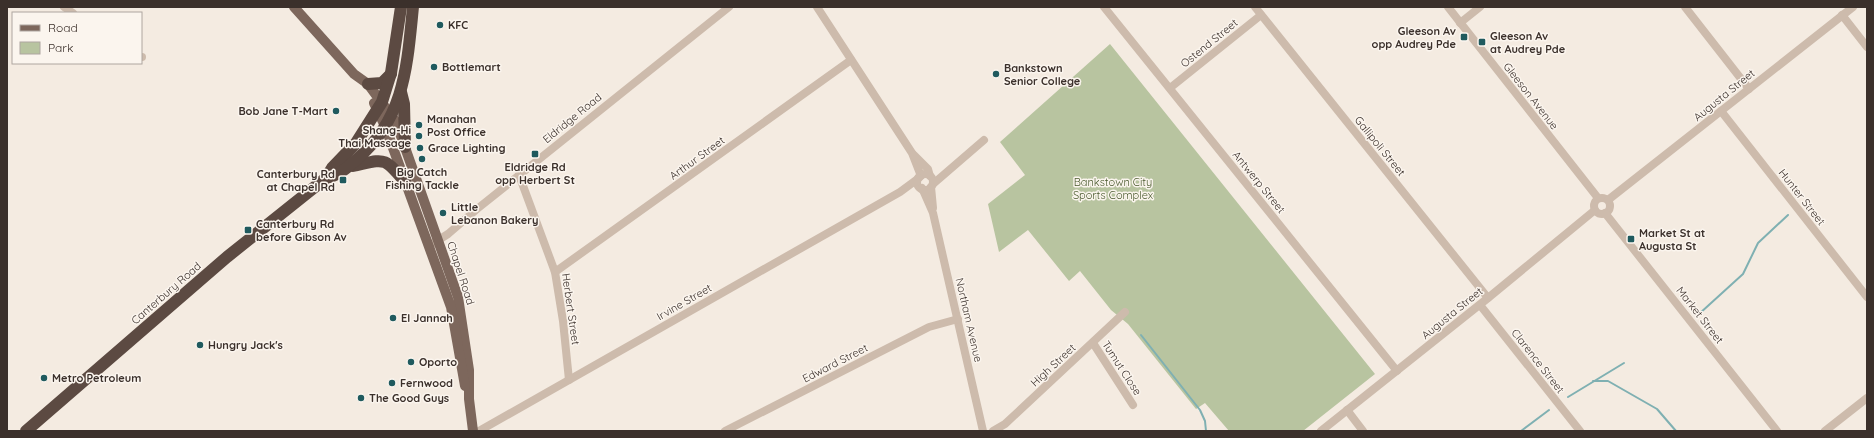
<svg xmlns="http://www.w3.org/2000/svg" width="1874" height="438" font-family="Quicksand,sans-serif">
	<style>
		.green { fill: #b8c4a0 }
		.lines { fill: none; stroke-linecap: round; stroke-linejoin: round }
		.stream { stroke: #7fb0b2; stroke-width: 2 }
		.minor { stroke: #cdbbac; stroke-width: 8 }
		.major { stroke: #7d675c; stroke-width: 10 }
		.highway { stroke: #5c4a42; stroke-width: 12 }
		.poi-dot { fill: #1f5a5e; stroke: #fbf5ee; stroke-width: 1.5 }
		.labels { text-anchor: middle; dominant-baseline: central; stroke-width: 3; stroke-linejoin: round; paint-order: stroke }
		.poi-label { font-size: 11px; font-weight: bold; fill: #3b302b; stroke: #fbf5ee; text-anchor: start }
		.street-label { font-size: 11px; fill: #3b302b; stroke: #fbf5ee }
		.park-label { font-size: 11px; fill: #4a5a2e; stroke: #fbf5ee }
	</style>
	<rect width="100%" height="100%" fill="#f4ebe1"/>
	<path class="green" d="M1110 44 1375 374 1303 431H1229L1205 403 1196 409 1128 324 1111 310 1080 271 1069 281 1028 230 999 252 988 204 1025 175 1000 142Z"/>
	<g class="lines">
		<g class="stream">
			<path d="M1699 314 1743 274 1758 243 1788 215"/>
			<path d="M1141 335 1200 410 1205 421 1206 431"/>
			<path d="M1593 381H1608L1657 409 1676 431"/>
			<path d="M1568 397 1624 363"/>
			<path d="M1521 431 1549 410"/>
		</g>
		<g class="minor">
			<path d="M64 7 73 13"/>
			<path d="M817 7 912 153 921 176"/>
			<path d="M1104 7 1397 371"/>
			<path d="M1255 7 1488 298"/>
			<path d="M1448 7 1598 198"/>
			<path d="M1685 7 1749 89"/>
			<path d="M1842 15 1867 47"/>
			<path d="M1460 23 1480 7"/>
			<path d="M141 57H142"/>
			<path d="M1170 88 1261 15"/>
			<path d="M1721 111 1867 297"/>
			<path d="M914 155 928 169 930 176"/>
			<circle cx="925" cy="182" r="8"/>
			<path d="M519 175 555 272 563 321 569 380"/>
			<path d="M933 184 984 140"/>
			<path d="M931 187 933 208"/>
			<path d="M922 188 933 213 983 431"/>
			<circle cx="1602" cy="206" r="8"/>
			<path d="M1608 200 1853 7"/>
			<path d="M1605 213 1777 431"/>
			<path d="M429 246 448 234 477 209 729 7"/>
			<path d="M555 272 851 60"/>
			<path d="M1480 305 1580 431"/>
			<path d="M1093 343 1133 405"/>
			<path d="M1347 410 1363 431"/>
			<path d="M479 431 900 192 919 178"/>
			<path d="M725 431 929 327 958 319"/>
			<path d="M993 431 1005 424 1125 312"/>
			<path d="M1321 431 1488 298 1595 210"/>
			<path d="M1825 431 1867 398"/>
		</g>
		<g class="major">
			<path d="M294 7 354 74 368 84 396 122 458 297 469 370V399L473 431"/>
			<path d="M374 103 385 126 451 307 465 386"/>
		</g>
		<g class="highway">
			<path d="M368 84 382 83 391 74"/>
			<path d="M401 92 404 104 405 147"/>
			<path d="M353 166C386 159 383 156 406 183"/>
			<path d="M326 178 332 168 356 143 382 102 391 73 401 7"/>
			<path d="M26 431 227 257 326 178C339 175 347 168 357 159 405 118 407 66 413 7"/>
		</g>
	</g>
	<g class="poi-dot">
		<circle cx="440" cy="25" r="4"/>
		<rect x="1460" y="33" width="8" height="8" rx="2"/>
		<rect x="1478" y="38" width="8" height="8" rx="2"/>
		<circle cx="434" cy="67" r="4"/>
		<circle cx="996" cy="74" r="4"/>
		<circle cx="336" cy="111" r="4"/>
		<circle cx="419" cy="125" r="4"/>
		<circle cx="419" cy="136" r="4"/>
		<circle cx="420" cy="148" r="4"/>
		<rect x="531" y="150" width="8" height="8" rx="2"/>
		<circle cx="422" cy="159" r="4"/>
		<rect x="339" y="176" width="8" height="8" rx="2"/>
		<circle cx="443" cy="213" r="4"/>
		<rect x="244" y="226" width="8" height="8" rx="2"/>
		<rect x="1627" y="235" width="8" height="8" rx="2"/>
		<circle cx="393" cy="318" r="4"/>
		<circle cx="200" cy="345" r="4"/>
		<circle cx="411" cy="362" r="4"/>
		<circle cx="44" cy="378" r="4"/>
		<circle cx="392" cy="383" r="4"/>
		<circle cx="361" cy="398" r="4"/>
	</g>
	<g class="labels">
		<g class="poi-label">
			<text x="448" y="25">KFC</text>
			<text x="1456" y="31" text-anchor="end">Gleeson Av<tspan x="1456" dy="13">opp Audrey Pde</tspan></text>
			<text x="1490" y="36">Gleeson Av<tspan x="1490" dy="13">at Audrey Pde</tspan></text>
			<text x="442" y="67">Bottlemart</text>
			<text x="1004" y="68">Bankstown<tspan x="1004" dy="13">Senior College</tspan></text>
			<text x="328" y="111" text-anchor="end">Bob Jane T-Mart</text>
			<text x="427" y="119">Manahan<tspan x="427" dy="13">Post Office</tspan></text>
			<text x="411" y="130" text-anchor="end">Shang-Hi<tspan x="411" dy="13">Thai Massage</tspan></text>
			<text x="428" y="148">Grace Lighting</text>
			<text x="535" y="167" text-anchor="middle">Eldridge Rd<tspan x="535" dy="13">opp Herbert St</tspan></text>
			<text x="422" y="172" text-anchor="middle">Big Catch<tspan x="422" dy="13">Fishing Tackle</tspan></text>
			<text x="335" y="174" text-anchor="end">Canterbury Rd<tspan x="335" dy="13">at Chapel Rd</tspan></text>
			<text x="451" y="207">Little<tspan x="451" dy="13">Lebanon Bakery</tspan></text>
			<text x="256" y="224">Canterbury Rd<tspan x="256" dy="13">before Gibson Av</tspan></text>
			<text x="1639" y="233">Market St at<tspan x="1639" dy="13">Augusta St</tspan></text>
			<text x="401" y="318">El Jannah</text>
			<text x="208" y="345">Hungry Jack's</text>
			<text x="419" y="362">Oporto</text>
			<text x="52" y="378">Metro Petroleum</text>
			<text x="400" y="383">Fernwood</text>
			<text x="369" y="398">The Good Guys</text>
		</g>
		<g class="street-label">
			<text transform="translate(1209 43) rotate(-39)">Ostend Street</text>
			<text transform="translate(1724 95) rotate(-39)">Augusta Street</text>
			<text transform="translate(1531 96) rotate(52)">Gleeson Avenue</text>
			<text transform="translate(572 118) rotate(-39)">Eldridge Road</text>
			<text transform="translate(1380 146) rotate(51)">Gallipoli Street</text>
			<text transform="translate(697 158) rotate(-36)">Arthur Street</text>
			<text transform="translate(1259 182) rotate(51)">Antwerp Street</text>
			<text transform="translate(1802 197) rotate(52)">Hunter Street</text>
			<text transform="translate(461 273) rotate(72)">Chapel Road</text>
			<text transform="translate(166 293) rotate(-41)">Canterbury Road</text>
			<text transform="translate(684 302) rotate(-30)">Irvine Street</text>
			<text transform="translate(571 309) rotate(82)">Herbert Street</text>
			<text transform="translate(1452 313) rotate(-39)">Augusta Street</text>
			<text transform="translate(1700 315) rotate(52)">Market Street</text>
			<text transform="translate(969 320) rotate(77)">Northam Avenue</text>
			<text transform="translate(1538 361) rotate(52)">Clarence Street</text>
			<text transform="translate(835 363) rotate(-27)">Edward Street</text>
			<text transform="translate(1053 365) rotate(-43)">High Street</text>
			<text transform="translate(1122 368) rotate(57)">Tumut Close</text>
		</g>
		<g class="park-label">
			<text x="1113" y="182">Bankstown City<tspan x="1113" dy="13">Sports Complex</tspan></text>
		</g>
	</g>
	<rect width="1874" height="438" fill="none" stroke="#3b302b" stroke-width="16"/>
	<rect x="12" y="12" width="130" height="52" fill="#fbf5ee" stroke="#aea6a0"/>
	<rect x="20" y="25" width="20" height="6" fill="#7d675c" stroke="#aea6a0"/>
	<text x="48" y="32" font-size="12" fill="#3b302b">Road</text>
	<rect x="20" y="42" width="20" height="12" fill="#b8c4a0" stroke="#aea6a0"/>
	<text x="48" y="52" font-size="12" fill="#3b302b">Park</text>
</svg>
